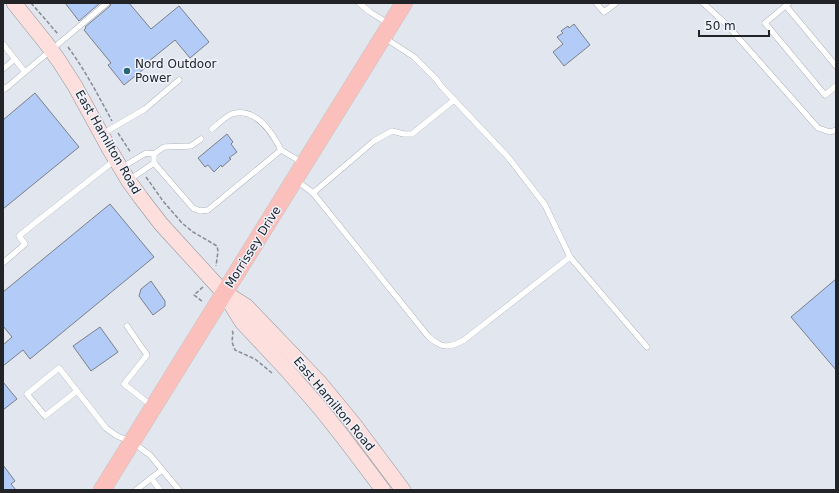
<svg xmlns="http://www.w3.org/2000/svg" width="839" height="493" font-family="'DejaVu Sans',sans-serif">
	<style>
		.building { fill: #b3cbf7; stroke: #7b7f88 }
		.lines { fill: none; stroke-linecap: round; stroke-linejoin: round }
		.lane-casing { stroke: #8f949c; stroke-width: 6 }
		.secondary-casing { stroke: #8f949c; stroke-width: 16 }
		.primary-casing { stroke: #c5c6c7; stroke-width: 18 }
		.path { stroke: #888b92; stroke-width: 1.5; stroke-dasharray: 4 2; stroke-linecap: butt }
		.lane { stroke: #fff; stroke-width: 5.5 }
		.secondary { stroke: #fde0dd; stroke-width: 15 }
		.primary { stroke: #fbc0bb; stroke-width: 17 }
		.poi-dot { fill: #27657b; stroke: #eef3fd; stroke-width: 1.5 }
		.labels { text-anchor: middle; dominant-baseline: central; stroke-width: 3; stroke-linejoin: round; paint-order: stroke }
		.poi-label { font-size: 12px; fill: #212326; stroke: #eef3fd; text-anchor: start }
		.street-label { font-size: 12px; fill: #212326; stroke: #eef3fd }
	</style>
	<rect width="100%" height="100%" fill="#e1e6ef"/>
	<g class="building">
		<path d="M65 3H100L79 21Z"/>
		<path d="M111 3H129L151 29 179 6 209 42 190 58 175 40 143 66 145 68 124 85 108 65 111 63 84 30 86 28 85 27 110 6Z"/>
		<path d="M574 24 590 45 564 66 553 52 563 44 557 37 563 33 561 31 568 26 569 28Z"/>
		<path d="M35 93 79 147 3 209V120Z"/>
		<path d="M227 134 233 142 231 144 237 152 229 158 231 159 222 167 221 165 214 172 208 165 205 167 198 158Z"/>
		<path d="M110 204 154 257 30 359 23 350 3 366V345L12 337 3 326V292Z"/>
		<path d="M836 279V370L791 317Z"/>
		<path d="M151 281 165 301V306L153 315 139 296 141 289Z"/>
		<path d="M100 327 118 352 91 371 73 346Z"/>
		<path d="M3 382 17 399 3 410Z"/>
		<path d="M3 465 15 481 11 484 16 490H3Z"/>
	</g>
	<g class="lines">
		<g class="lane-casing">
			<g id="lane">
				<path d="M359 3 370 12 389 24"/>
				<path d="M596 3 604 12 616 3"/>
				<path d="M703 3 727 25 818 128 830 132 836 130"/>
				<path d="M789 3 765 23 825 95 836 86"/>
				<path d="M786 6 836 66"/>
				<path d="M385 38 414 57 436 79 442 87 508 157 545 205 570 257 647 347"/>
				<path d="M3 44 25 72 107 3"/>
				<path d="M3 69 15 59"/>
				<path d="M3 87 5 89 25 72"/>
				<path d="M212 129C217 125 226 116 232 114 256 107 272 132 281 150"/>
				<path d="M102 134 145 109 179 80"/>
				<path d="M154 154 164 147 191 146 201 139"/>
				<path d="M154 163 193 208 200 211 208 210 281 150 303 163"/>
				<path d="M121 168 146 153 154 154V163L129 180"/>
				<path d="M296 180 313 193 428 336C431 339 435 342 439 344 447 349 457 344 464 340L570 257"/>
				<path d="M313 193 374 141 392 131 404 134H412L454 100"/>
				<path d="M3 263 25 244 19 236 35 223 115 160"/>
				<path d="M127 326 147 355 124 384 152 406"/>
				<path d="M77 391 59 368 27 394 45 416 77 391 106 428 117 436 132 442 150 455 179 490"/>
				<path d="M151 478 160 490"/>
				<path d="M136 490 162 470"/>
			</g>
		</g>
		<g class="secondary-casing">
			<g id="secondary">
				<path d="M14 3 46 43 59 61 75 86 110 150 128 180 141 198 161 224 224 293 242 322 286 369 320 408 343 437 383 490"/>
				<path d="M227 294 246 306 320 383 353 423 403 490"/>
			</g>
		</g>
		<g class="primary-casing">
			<path id="primary" d="M102 490 404 3"/>
		</g>
		<g class="path">
			<path d="M31 3 58 34"/>
			<path d="M68 47C85 70 98 95 112 121"/>
			<path d="M118 133 131 153"/>
			<path d="M146 177 163 201 182 223 193 232 217 246 218 251 216 266"/>
			<path d="M203 287 194 295 203 302"/>
			<path d="M232 331 233 332 232 342 235 350 255 359 272 373"/>
		</g>
		<use href="#lane" class="lane"/>
		<use href="#secondary" class="secondary"/>
		<use href="#primary" class="primary"/>
	</g>
	<circle class="poi-dot" cx="127" cy="71" r="4"/>
	<g class="labels">
		<g class="poi-label">
			<text x="135" y="64">Nord Outdoor<tspan x="135" dy="14">Power</tspan></text>
		</g>
		<g class="street-label">
			<text transform="translate(108 142) rotate(60)">East Hamilton Road</text>
			<text transform="translate(253 247) rotate(-58)">Morrissey Drive</text>
			<text transform="translate(334 404) rotate(50)">East Hamilton Road</text>
		</g>
	</g>
	<rect width="839" height="493" fill="none" stroke="#212326" stroke-width="8"/>
	<path d="M699 30v6h70v-6" fill="none" stroke="#212326" stroke-width="2"/>
	<text x="705" y="30" font-size="12" fill="#212326" stroke="#eef3fd" stroke-width="3" paint-order="stroke">50 m</text>
</svg>
